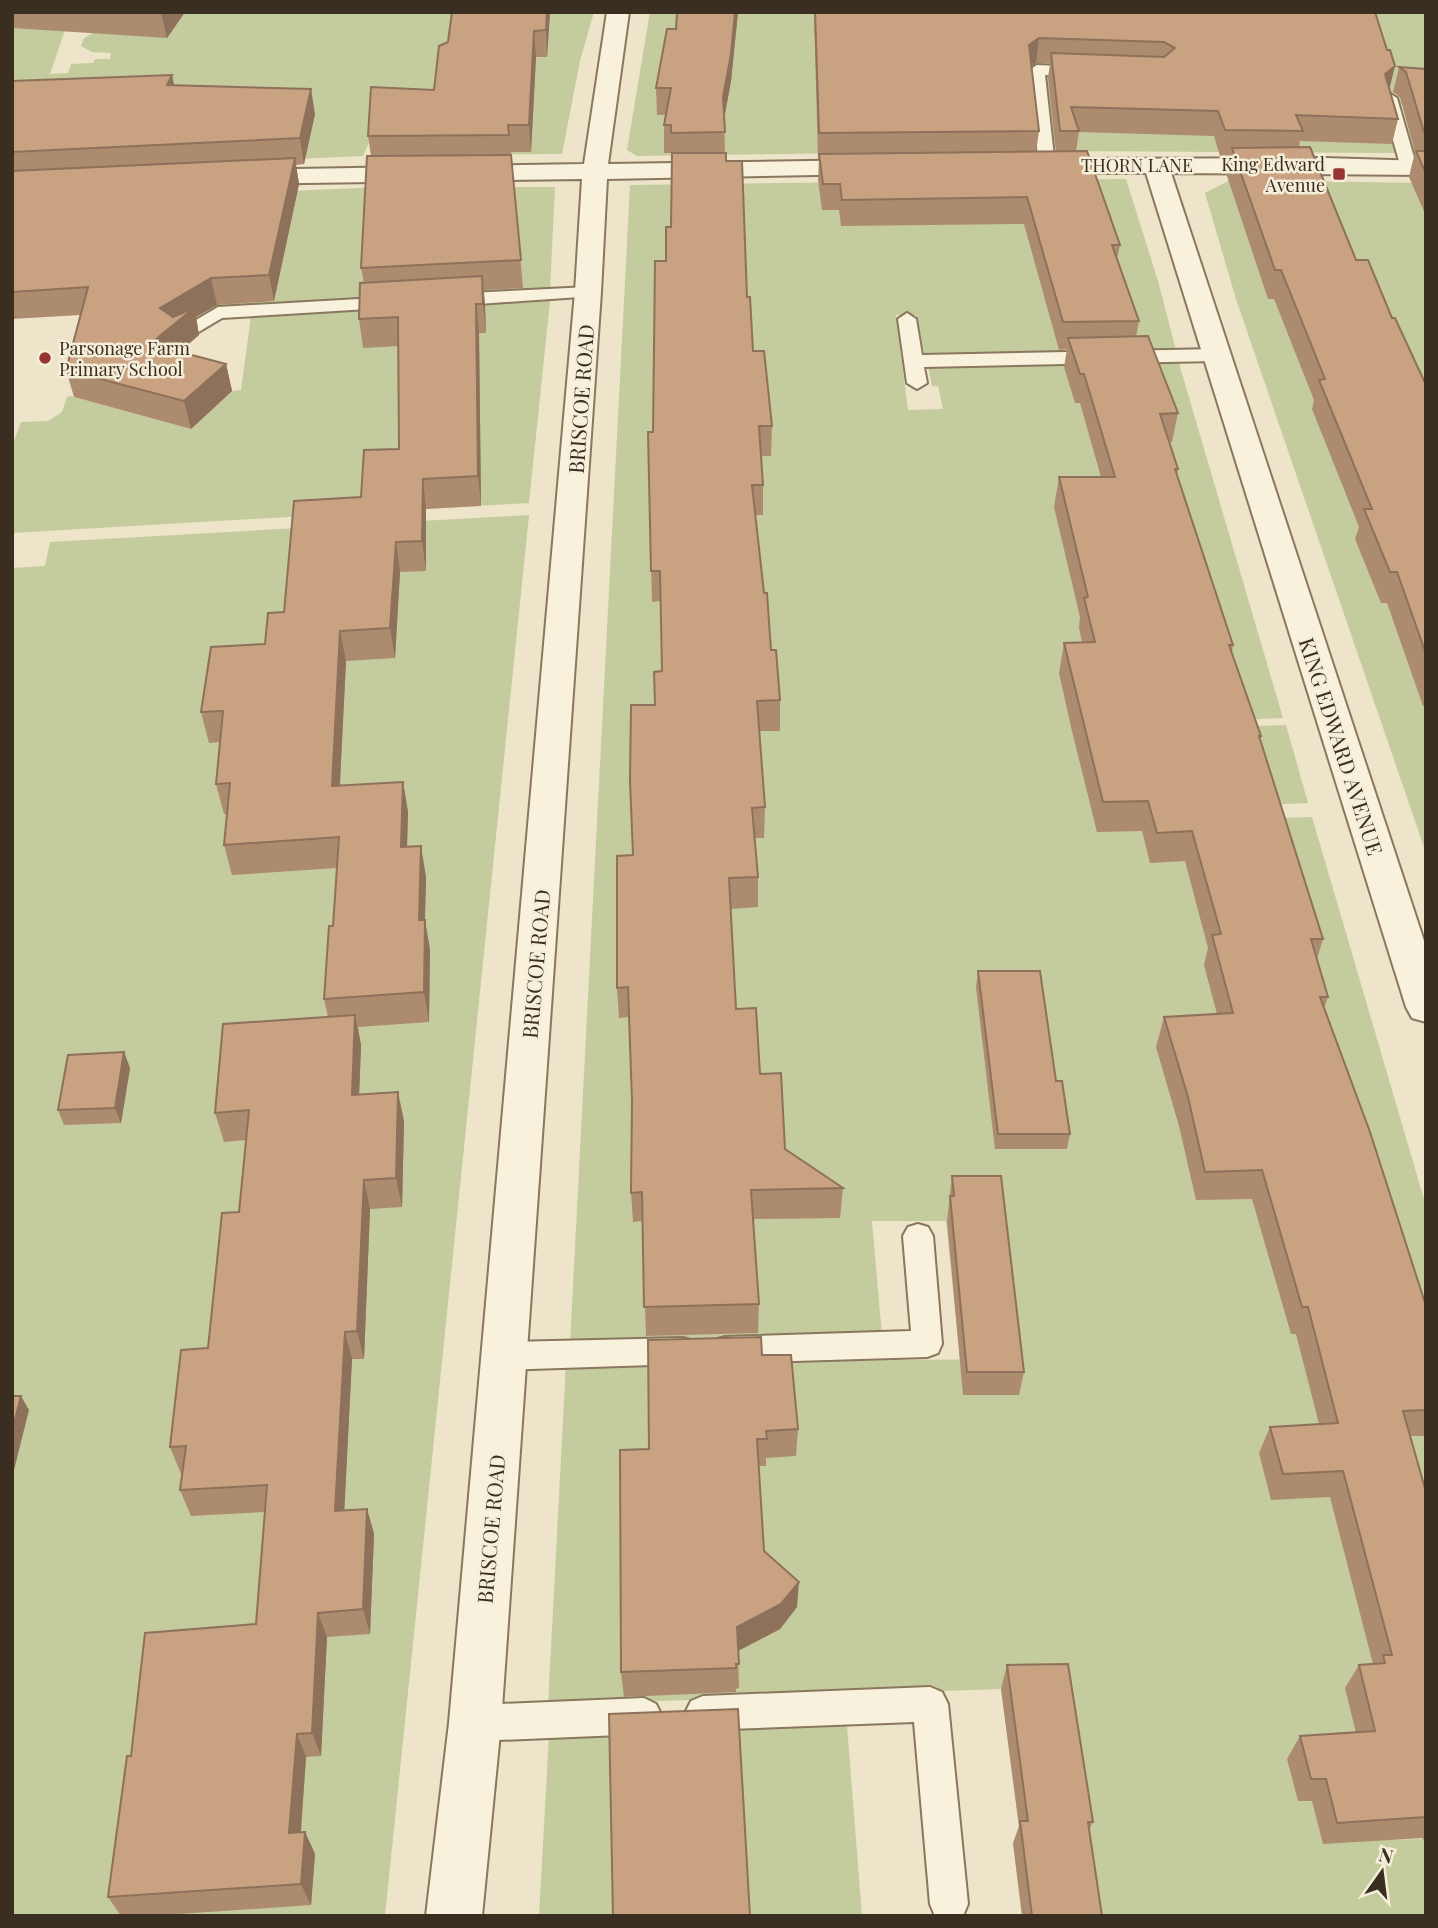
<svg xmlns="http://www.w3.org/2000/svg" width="1438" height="1928" font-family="'Playfair Display',serif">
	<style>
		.green { fill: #c4cb9d }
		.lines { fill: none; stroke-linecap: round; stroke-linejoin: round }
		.lane-casing { stroke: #89775e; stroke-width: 4 }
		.street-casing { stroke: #89775e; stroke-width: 4 }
		.lane { fill: #f8f1dc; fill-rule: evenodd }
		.street { fill: #f8f1dc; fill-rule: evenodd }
		.wall { fill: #ad8b6f; fill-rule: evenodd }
		.shaded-wall { fill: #8d715a }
		.building { fill: #c9a281; stroke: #8d715a; stroke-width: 2 }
		.poi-dot { fill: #953431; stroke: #f5eed9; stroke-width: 2.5 }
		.labels { text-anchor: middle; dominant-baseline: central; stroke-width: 5; stroke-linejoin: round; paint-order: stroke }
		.far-poi-label { font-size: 18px; fill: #3a2e21; stroke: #f5eed9; text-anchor: end }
		.far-street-label { font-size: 18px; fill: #3a2e21; stroke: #f5eed9 }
		.street-label { font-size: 21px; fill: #3a2e21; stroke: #f5eed9 }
	</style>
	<rect width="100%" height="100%" fill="#ede4c9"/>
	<g class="green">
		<path d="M12 12H33L67 24 50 74 68 73 71 64 93 63 95 59H110L111 53 92 52 81 46 84 38 101 29 97 12H594L580 61 562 154 395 155 370 140 363 156 12 171Z"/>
		<path d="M650 12H1426V155L1414 154 1402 105 1399 104 1396 93 1374 91 1395 153 1057 151 1053 144 1046 75 1071 66 1029 62 865 153 637 156 627 150Z"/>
		<path d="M1126 179 1158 281 1176 350 925 356 916 315H896L908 410 943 409 938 386H932L928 366 1178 360 1283 718 1149 723 1147 716 1131 717 1107 711 1115 739 1149 734V730L1286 725 1308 803 1170 809 1168 805 1126 799 1134 830 1141 831 1139 822 1312 817 1426 1206V1781L1394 1782 1390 1768 1360 1769 1351 1755H1343L1354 1799 1313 1801 1314 1808 1371 1806 1380 1840 1422 1839 1420 1824H1426V1916H1022L1013 1843H1021L1001 1689 548 1705 566 1363 1015 1359 1014 1356 960 1357 946 1221H872L882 1336 570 1344 630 185 937 181 940 193H961L958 181Z"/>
		<path d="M1230 180 1426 183V853L1236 299 1205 193Z"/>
		<path d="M381 187H555L550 290 91 314 242 193Z"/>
		<path d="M550 301 529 503 12 533V446L21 422 48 421 62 412 67 397 70 396 191 429 232 391 241 390 251 316Z"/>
		<path d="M529 515 385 1916H12V568L45 566 50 542Z"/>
		<path d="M847 1726 862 1916H539L549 1735Z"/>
	</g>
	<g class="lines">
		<g class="lane-casing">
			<g id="lane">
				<path d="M1037 65 1085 67 1093 72 1085 77 1045 75 1055 166 1047 171 1039 166 1029 70Z"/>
				<path d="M1389 93 1397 98 1417 168 1415 172 1409 173 1401 168 1381 98Z"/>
				<path d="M588 287 597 292 594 296 450 306 441 300 450 294Z"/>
				<path d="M394 297 401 299 403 303 401 307 222 318 185 340 178 342 169 336 218 307Z"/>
				<path d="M907 313 916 319 922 355 1217 349 1227 355 1217 361 924 367 927 383 917 389 907 383 898 319Z"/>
				<path d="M918 1224 928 1227 933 1236 942 1344 938 1353 927 1357 725 1363 714 1360 710 1350 714 1340 725 1337 911 1331 903 1236 908 1227Z"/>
				<path d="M683 1338 694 1341 698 1351 694 1361 683 1364 504 1370 493 1366 489 1356 493 1346 504 1342Z"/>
				<path d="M930 1687 942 1692 948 1704 968 1904 963 1916H935L930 1904 914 1722 703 1730 691 1725 685 1713 691 1701 703 1696Z"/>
				<path d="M644 1698 656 1704 662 1716 656 1728 644 1734 475 1741 463 1735 457 1723 463 1711 475 1705Z"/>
			</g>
		</g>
		<g class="street-casing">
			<g id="street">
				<path d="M607 12H629L608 164 871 160 880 162 883 167 880 172 871 174 607 179 601 292 501 1723 482 1916H426L449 1723 575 292 582 179 245 184 236 182 233 177 236 172 245 170 584 164Z"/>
				<path d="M1324 158 1426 161V175L1171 173 1426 947V1022L1412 1018 1406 1007 1146 173H1039L1030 171 1027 166 1030 161 1039 159Z"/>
			</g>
		</g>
		<use href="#lane" class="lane"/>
		<use href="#street" class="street"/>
	</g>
	<g class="wall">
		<path d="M12 12H185L167 38 12 28Z"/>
		<path d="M550 12 547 57H536L531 152H511L523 288 484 290 486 333H479L481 506 426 509V571L400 572 395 658 346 661 340 786 403 782 408 812 407 847 426 877 425 920 430 950 429 1022 358 1027 361 1045 359 1094 404 1121 402 1207 370 1209 364 1359H352L344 1510 367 1509 374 1534 370 1634 327 1637 321 1756 306 1757 301 1832H305L315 1854 311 1905 150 1916H121L108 1897 131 1756 256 1624 265 1512 191 1516 180 1490 182 1474H181L170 1447 208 1348 239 1212 246 1140 224 1142 215 1113 328 1017 324 999 333 926 337 868 232 875 224 845 227 814H224L216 784 220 742 209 743 201 712 265 644 284 612 361 497 399 449 398 346 363 348 359 319 364 283 361 268 371 156 368 136 434 90Z"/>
		<path d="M677 12H738L731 81 724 119 725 153 747 297 753 351 772 426 771 456H761L763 485V515H755L771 650 780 700V731H759L765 807 764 838H755L758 877V907L730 909 736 1009 760 1074 785 1149 843 1188 840 1218 753 1219 759 1304 758 1333 646 1336 642 1221 633 1222 631 1193 632 1101 629 1017 619 1018 617 988 633 855 655 705 662 671 660 601 652 602 648 432H653L666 261 671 227 672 153H664V125L666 115H657L656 88 676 29Z"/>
		<path d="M814 12H1375L1389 89 1398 119 1392 144 1300 141 1299 147 1356 260 1392 318 1426 385V706H1423L1387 603H1381L1355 539 1359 527 1312 409 1314 400 1274 299H1268L1227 176 1231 156H1220L1214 136 1079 132 1076 151 1120 245 1117 259 1139 321 1136 337 1178 413 1172 442H1169L1178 469 1177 475 1233 645 1232 652 1261 736 1260 740 1323 939 1317 959 1328 997 1324 1008 1426 1306V1436H1410L1426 1492V1850L1423 1838 1323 1844 1312 1801H1298L1287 1759 1300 1736 1356 1733 1345 1688 1359 1665 1373 1664 1330 1497 1271 1500 1259 1453 1270 1427 1319 1424 1296 1334H1291L1252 1199 1196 1200 1179 1126 1156 1047 1164 1017 1217 1014 1204 965 1208 948 1185 861 1150 863 1142 831 1097 832 1071 727 1059 673 1064 643 1082 642 1079 628 1080 617 1054 507 1059 477H1101L1080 403H1075L1064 367 1067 349 1059 350 1024 224 841 226 839 210H822L818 180 819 159H818ZM1036 63H1050L1048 78 1056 152H1036L1039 131 1031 66Z"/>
		<path d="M1399 67 1426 69V216L1409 177 1415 152 1400 97 1393 92Z"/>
		<path d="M172 75 174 85 315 114 304 164 296 165 299 184 274 301 217 305 196 317 199 335 179 352 226 364 232 391 191 429 74 397 66 370 80 315 12 319V81Z"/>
		<path d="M978 971 1056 1081 1070 1134 1067 1149H995L976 987Z"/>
		<path d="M124 1052 130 1068 121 1123 64 1125 58 1110Z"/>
		<path d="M952 1176 1024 1372 1019 1395H963L947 1221Z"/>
		<path d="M762 1355 798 1429 796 1456 766 1458V1466H758L764 1551 797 1607 780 1629 738 1651 739 1688 736 1689V1692L624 1697 621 1672Z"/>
		<path d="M1007 1665 1093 1822 1089 1830 1102 1916H1022L1013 1843 1019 1826 1001 1689Z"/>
	</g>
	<g class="shaded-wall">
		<path d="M161 12H185L167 38Z"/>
		<path d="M547 12H550L547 57 546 30Z"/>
		<path d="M735 12H738L731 81 723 125V97Z"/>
		<path d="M534 31 536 57 531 152 529 125Z"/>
		<path d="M1039 38 1036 63 1026 70 1029 45Z"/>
		<path d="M1395 66 1389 91 1385 74Z"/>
		<path d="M172 75 177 100 167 85Z"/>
		<path d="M311 89 315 114 304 164 300 138Z"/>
		<path d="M295 158 299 184 274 301 269 275Z"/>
		<path d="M482 276 485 305 486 333 483 304Z"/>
		<path d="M211 278 217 305 196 317 199 335 156 372 150 344 160 308Z"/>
		<path d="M476 304 479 333 481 506 478 476Z"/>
		<path d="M226 364 232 391 191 429 184 401Z"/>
		<path d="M423 479 426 509V571L422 541Z"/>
		<path d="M396 542 400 572 395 658 390 628Z"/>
		<path d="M340 631 346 661 338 817 332 786Z"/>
		<path d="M403 782 408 812 406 878 401 847Z"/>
		<path d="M421 846 426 877 424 951 419 920Z"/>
		<path d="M425 920 430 950 429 1022 424 992Z"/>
		<path d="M355 1015 361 1045 358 1124 352 1095Z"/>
		<path d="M124 1052 130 1068 121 1123 115 1108Z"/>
		<path d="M398 1092 404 1121 402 1207 396 1178Z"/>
		<path d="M364 1180 370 1209 364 1359 357 1331Z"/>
		<path d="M345 1332 352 1359 343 1537 335 1511Z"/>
		<path d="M21 1396 29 1410 13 1474 12 1432Z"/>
		<path d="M367 1509 374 1534 370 1634 363 1609Z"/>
		<path d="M799 1582 797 1607 780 1629 736 1652 737 1627Z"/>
		<path d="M318 1613 327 1637 321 1756 312 1733Z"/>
		<path d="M297 1734 306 1757 299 1854 289 1833Z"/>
		<path d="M305 1832 315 1854 311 1905 301 1884Z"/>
	</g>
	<g class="building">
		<path d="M452 12H547L546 30 534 31 529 125H508L509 135 368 136 371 87 434 90 439 46 448 42Z"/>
		<path d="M677 12H735L731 54 723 97 725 132 671 133V125H664L671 88H656L667 29H676Z"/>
		<path d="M815 12H1375L1387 50H1390L1395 66 1385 74 1398 119 1296 115 1303 131 1225 130 1218 111 1071 107 1079 131H1060L1051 53 1164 57 1175 48 1164 42 1039 38 1029 45 1039 131 819 133Z"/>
		<path d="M1399 67 1426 69V133L1424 132 1406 72Z"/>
		<path d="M172 75 167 85 311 89 300 138 12 152V81Z"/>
		<path d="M1310 147 1356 260H1368L1392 318H1395L1426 385V654L1397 572H1390L1364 509H1372L1319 380 1325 379 1281 270H1275L1232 148Z"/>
		<path d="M1087 151 1120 245H1112L1139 321 1063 322 1027 197 842 200 840 184H823L819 154Z"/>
		<path d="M1416 151H1426V174Z"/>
		<path d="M672 153H726V161H742L747 297H750L753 351H764L772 426H759L763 485H752L764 593H767L771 650H776L780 700 757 701 765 807 752 808 758 877 729 878 736 1009 756 1008 760 1074 781 1073 785 1149 843 1188 751 1190 759 1304 644 1307 642 1192 631 1193 632 1101 628 987 617 988V856L633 855 630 781 631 705H655L654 672 662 671 660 571H651L648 432H653L655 261H666V227H671Z"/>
		<path d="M511 155 521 260 361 268 367 156Z"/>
		<path d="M295 158 269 275 211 278 160 308 173 317 194 308 150 344 226 364 184 401 66 370 88 287 12 292V171Z"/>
		<path d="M482 276 483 304H476L478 476 423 479 422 541 396 542 390 628 340 631 332 786 403 782 401 847 421 846 419 920H425L424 992 324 999 329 926H333L339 837 224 845 230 783 216 784 223 711 201 712 211 647 265 644 268 613 284 612 294 501 361 497 364 450 399 449 398 317 359 319 360 283Z"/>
		<path d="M1148 336 1178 413 1160 414 1178 469H1175L1233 645H1229L1261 736H1259L1323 939H1311L1328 997H1320L1370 1132 1426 1306V1410L1403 1411 1426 1492V1817L1337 1823 1326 1779H1311L1300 1736 1375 1731 1359 1665 1385 1663 1383 1655H1392L1343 1471 1283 1474 1270 1427 1338 1423 1308 1307H1302L1262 1170 1205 1172 1188 1097 1164 1017 1233 1013 1212 935 1221 934 1192 831 1157 833 1148 801 1103 802 1064 643 1095 642 1084 598 1088 597 1059 477H1115L1084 374H1080L1068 338Z"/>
		<path d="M978 971H1040L1056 1081H1062L1070 1134H998Z"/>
		<path d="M355 1015 352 1095 398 1092 396 1178 364 1180 357 1331 345 1332 335 1511 367 1509 363 1609 318 1613 312 1733 297 1734 289 1833 305 1832 301 1884 108 1897 127 1756H131L145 1633 256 1624 267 1485 180 1490 186 1446 170 1447 181 1350 208 1348 222 1213 239 1212 249 1110 215 1113 223 1024Z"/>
		<path d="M124 1052 115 1108 58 1110 68 1055Z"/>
		<path d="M952 1176H1001L1024 1372H967L950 1196H954Z"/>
		<path d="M761 1337 762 1355H791L798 1429 766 1431 767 1439H757L764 1551 799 1582 781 1604 737 1627 739 1664H736V1668L621 1672 620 1450 649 1449 648 1340Z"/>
		<path d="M12 1396H21L12 1432Z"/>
		<path d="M1068 1664 1093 1822H1088L1102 1916H1032L1020 1821H1028L1007 1665Z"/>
		<path d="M738 1709 750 1916H613L609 1714Z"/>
	</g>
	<g class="poi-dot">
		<rect x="1332" y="167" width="14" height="14" rx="3.5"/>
		<circle cx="45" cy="358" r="7"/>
	</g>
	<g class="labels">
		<g class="far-poi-label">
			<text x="1325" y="164">King Edward<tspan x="1325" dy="21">Avenue</tspan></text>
			<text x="59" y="348" text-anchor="start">Parsonage Farm<tspan x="59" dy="21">Primary School</tspan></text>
		</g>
		<g class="far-street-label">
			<text x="1137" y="165">THORN LANE</text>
		</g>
		<g class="street-label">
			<text transform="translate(580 399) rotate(-86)">BRISCOE ROAD</text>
			<text transform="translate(1342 746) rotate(72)">KING EDWARD AVENUE</text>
			<text transform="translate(535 964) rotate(-85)">BRISCOE ROAD</text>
			<text transform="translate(490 1529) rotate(-85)">BRISCOE ROAD</text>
		</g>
	</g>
	<rect width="1438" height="1928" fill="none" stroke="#3a2e21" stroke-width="28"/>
	<g transform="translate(1382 1872) rotate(14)" stroke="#f5eed9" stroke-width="5" paint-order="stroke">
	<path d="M0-5L12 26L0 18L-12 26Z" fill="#3a2e21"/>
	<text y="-10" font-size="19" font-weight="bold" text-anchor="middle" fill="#3a2e21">N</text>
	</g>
</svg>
